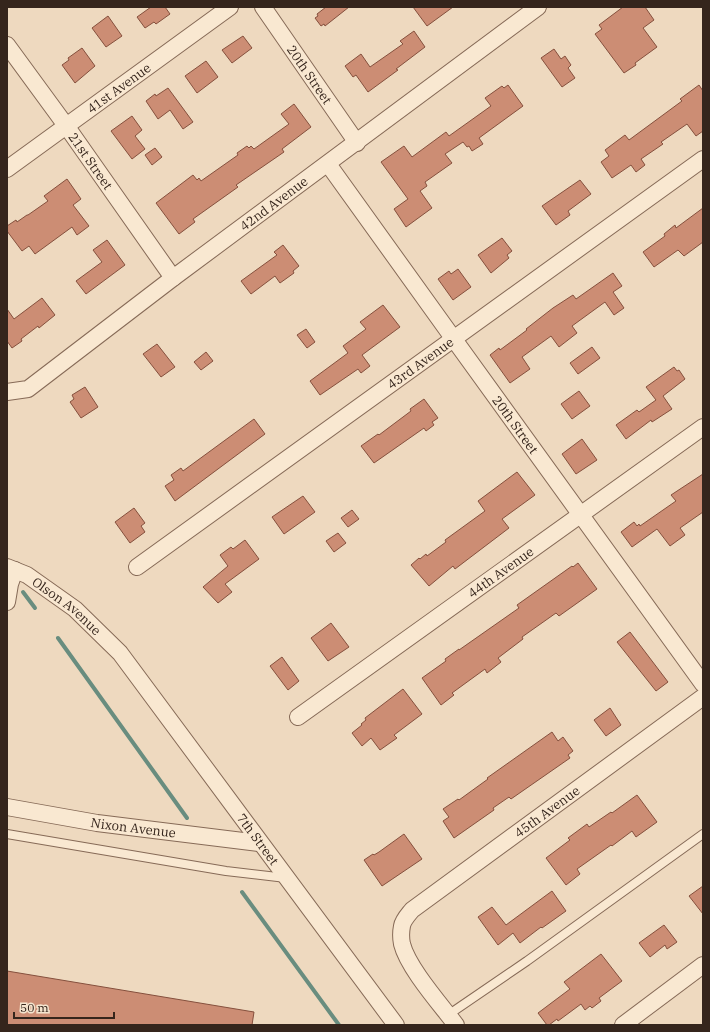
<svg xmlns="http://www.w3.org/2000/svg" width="710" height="1032" font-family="'IBM Plex Serif',serif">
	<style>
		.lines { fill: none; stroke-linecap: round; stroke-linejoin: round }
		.stream { stroke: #698d7f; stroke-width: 4 }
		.building { fill: #cc8d74; stroke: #85503d }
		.service-casing { stroke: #866a57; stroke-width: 10 }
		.minor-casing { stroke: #866a57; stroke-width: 18 }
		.service { stroke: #f9e8d1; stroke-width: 8 }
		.minor { stroke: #f9e8d1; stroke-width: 16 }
		.labels { text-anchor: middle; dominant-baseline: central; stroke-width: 4; stroke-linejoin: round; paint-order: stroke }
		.street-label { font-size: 13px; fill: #35251c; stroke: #f5e4ce }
	</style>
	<rect width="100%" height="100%" fill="#eed9bf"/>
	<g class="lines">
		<g class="stream">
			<path d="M23 592 35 608"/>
			<path d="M58 638 187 818"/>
			<path d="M242 892 339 1025"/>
		</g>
	</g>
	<g class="building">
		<path d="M151 7H165L170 14 156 24 154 22 145 28 137 17Z"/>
		<path d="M326 7H349L325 26 324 24 321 26 315 18 318 16 317 14Z"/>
		<path d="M413 7H453L427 26Z"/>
		<path d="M623 7H645L654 20 643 28 657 47 635 63 636 65 624 73 595 34 602 29 599 25Z"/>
		<path d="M108 16 122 36 106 47 92 28Z"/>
		<path d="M414 31 425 47 396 69 398 70 368 92 356 75 353 77 345 66 361 54 370 67 403 44 400 41Z"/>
		<path d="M243 36 252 48 232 63 222 50Z"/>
		<path d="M82 48 95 66 75 83 62 65 69 60 68 58Z"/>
		<path d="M554 49 561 59 565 56 571 65 568 68 575 78 562 87 541 58Z"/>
		<path d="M206 61 218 77 197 93 185 76Z"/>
		<path d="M508 85 523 106 479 138 483 144 472 151 469 146 467 147 463 142 445 154 452 163 425 182 427 186 420 191 432 208 406 227 394 209 408 199 381 162 404 146 412 157 446 132 449 136 491 106 485 98 502 86 504 88Z"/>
		<path d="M699 85 703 91V131L696 136 687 124 661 142 663 144 641 159 645 165 636 172 631 165 612 178 601 162 609 156 605 150 625 135 629 140 682 101 680 99Z"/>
		<path d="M168 88 193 122 183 129 170 110 158 119 146 101 155 94 156 96Z"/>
		<path d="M294 104 311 127 282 149 284 152 236 185 238 187 193 219 195 222 179 234 156 203 193 175 197 180 199 178 201 181 238 155 237 153 247 146 249 148 251 146 254 149 289 124 281 114Z"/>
		<path d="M132 116 142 130 135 136 145 149 132 159 111 131Z"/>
		<path d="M155 148 162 157 152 165 145 155Z"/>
		<path d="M67 179 81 199 73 205 89 226 77 235 72 227 35 254 29 246 22 251 7 231V226L16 220 17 222 27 215H28L48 201 44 196Z"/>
		<path d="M580 180 591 194 568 211 570 215 556 225 542 206Z"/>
		<path d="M703 208V242L684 256 678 250 654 267 643 252 665 236 664 234 675 225 676 228Z"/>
		<path d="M502 238 512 251 507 255 509 258 491 273 478 255Z"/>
		<path d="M107 240 125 265 86 294 76 281 102 262 93 250Z"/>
		<path d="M283 245 299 266 293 271 294 273 280 283 275 276 251 294 241 281 277 255 274 252Z"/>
		<path d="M458 269 471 287 453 300 438 279 449 271 451 274Z"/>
		<path d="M613 273 622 286 613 292 624 308 614 315 605 302 572 326 577 333 559 347 551 336 522 357 530 369 510 383 490 355 499 348 500 350 527 330 526 329 553 308 573 295 576 299Z"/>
		<path d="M42 298 55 315 39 328 38 326 21 339 22 341 12 348 7 341V309L14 319Z"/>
		<path d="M383 305 400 327 362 355 370 366 361 373 358 369 320 395 310 381 348 353 343 346 366 329 360 322Z"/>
		<path d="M306 329 315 342 307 348 297 335Z"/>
		<path d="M157 344 175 367 161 377 143 354Z"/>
		<path d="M592 347 600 358 578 374 570 363Z"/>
		<path d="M206 352 213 361 201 370 194 362Z"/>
		<path d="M674 367 677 371 679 370 685 379 663 396 672 409 652 422 651 420 626 439 616 425 637 410 639 412 656 400 646 387Z"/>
		<path d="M85 387 98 407 81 418 70 402 74 399 72 395Z"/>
		<path d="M579 391 590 406 572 419 561 404Z"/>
		<path d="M424 399 438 418 432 422 434 425 426 431 424 428 374 463 361 446 378 434 379 435 411 411 410 409Z"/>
		<path d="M254 419 265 434 175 501 165 486 174 480 171 475 181 468 183 471Z"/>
		<path d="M582 439 597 460 576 474 562 454Z"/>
		<path d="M517 472 535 495 502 519 509 528 455 569 453 566 429 586 411 565 419 558 420 559 426 554 427 556 446 542 445 540 485 511 478 501Z"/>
		<path d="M703 474V512L680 528 685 535 670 546 657 529 632 547 621 532 634 522 637 526 639 524 640 526 676 501 671 495Z"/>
		<path d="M303 496 315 512 284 534 272 517Z"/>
		<path d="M134 508 145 523 141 526 145 532 130 543 115 522Z"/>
		<path d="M352 510 359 519 348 527 341 518Z"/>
		<path d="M338 533 346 543 334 552 326 541Z"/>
		<path d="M245 540 259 559 225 584 232 592 218 603 203 587 228 566 220 555 231 547 233 549Z"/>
		<path d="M578 563 597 589 559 616 556 613 522 637 523 639 498 658 501 662 487 673 485 669 452 693 454 695 441 705 422 678 446 661 445 659 459 649V650L519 608 517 605 572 566 573 567Z"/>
		<path d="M331 623 349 647 328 661 311 638Z"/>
		<path d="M630 632 668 682 656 691 617 642Z"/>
		<path d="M282 657 299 681 288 690 270 666Z"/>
		<path d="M403 689 422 714 394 735 397 738 380 750 371 738 362 746 352 733 362 725 361 724 366 720 365 718Z"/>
		<path d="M610 708 621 725 606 736 594 720Z"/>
		<path d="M552 732 558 741 563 737 573 751 568 755 570 758 511 799 509 797 493 808 494 810 454 838 443 821 449 817 443 809 458 799 459 800 488 779 487 778Z"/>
		<path d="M637 795 657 822 636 837 632 831 612 846 611 845 577 869 580 874 566 885 546 858 570 840 568 838 587 824 589 827 611 812 612 813Z"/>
		<path d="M404 834 422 859 382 886 364 860 373 854 374 855 379 852Z"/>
		<path d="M703 886V914L689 896Z"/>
		<path d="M552 891 566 911 542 928 541 927 520 943 513 933 498 945 478 917 492 907 506 925Z"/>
		<path d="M664 925 677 942 667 949 665 945 650 957 639 943Z"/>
		<path d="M601 954 622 981 599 998 601 1001 592 1008 590 1006 585 1010 581 1004 558 1021 557 1019 549 1025H547L538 1013 570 989 564 982Z"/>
		<path d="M7 971 254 1012 252 1025H7Z"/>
	</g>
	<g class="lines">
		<g class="service-casing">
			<g id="service">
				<path d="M7 834 226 871 286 878"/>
				<path d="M448 1015 527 961 703 834"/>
			</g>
		</g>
		<g class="minor-casing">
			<g id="minor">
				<path id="s1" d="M263 7 357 143"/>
				<path id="s2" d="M7 45 67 127 173 278"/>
				<path id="s3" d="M328 164 453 338 703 684"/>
				<path id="s4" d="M7 169 230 7"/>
				<path id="s5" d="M7 392 28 389 173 278 538 7"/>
				<path id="s6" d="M7 567 27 575 75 609 120 653 396 1025"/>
				<path id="s7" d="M137 567 703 159"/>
				<path d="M7 602 10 584 15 570"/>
				<path id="s8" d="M298 717 703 427"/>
				<path id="s9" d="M7 807 97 823 259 843"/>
				<path id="s10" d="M456 1025C441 1005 408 968 402 944 401 939 401 931 402 926 403 920 408 915 412 910L703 697"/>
				<path d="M623 1025 703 965"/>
			</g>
		</g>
		<use href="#service" class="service"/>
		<use href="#minor" class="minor"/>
	</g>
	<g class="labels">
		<g class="street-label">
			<text stroke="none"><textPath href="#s1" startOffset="82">20th Street</textPath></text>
			<text stroke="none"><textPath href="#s4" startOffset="138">41st Avenue</textPath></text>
			<text stroke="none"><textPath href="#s2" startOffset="143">21st Street</textPath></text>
			<text stroke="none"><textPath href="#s5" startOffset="329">42nd Avenue</textPath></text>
			<text stroke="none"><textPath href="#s7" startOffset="349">43rd Avenue</textPath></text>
			<text stroke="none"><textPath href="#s3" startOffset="321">20th Street</textPath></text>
			<text stroke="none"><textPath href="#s8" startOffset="249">44th Avenue</textPath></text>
			<text stroke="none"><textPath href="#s6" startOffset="72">Olson Avenue</textPath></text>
			<text stroke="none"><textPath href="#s10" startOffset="302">45th Avenue</textPath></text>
			<text stroke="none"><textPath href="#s9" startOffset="128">Nixon Avenue</textPath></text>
			<text stroke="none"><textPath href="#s6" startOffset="375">7th Street</textPath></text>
		</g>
	</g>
	<rect width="710" height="1032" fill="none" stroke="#35251c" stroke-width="16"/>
	<path d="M14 1012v6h100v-6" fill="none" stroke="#35251c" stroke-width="2"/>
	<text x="20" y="1012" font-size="12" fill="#35251c" stroke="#f5e4ce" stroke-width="3" paint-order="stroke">50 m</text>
</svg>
